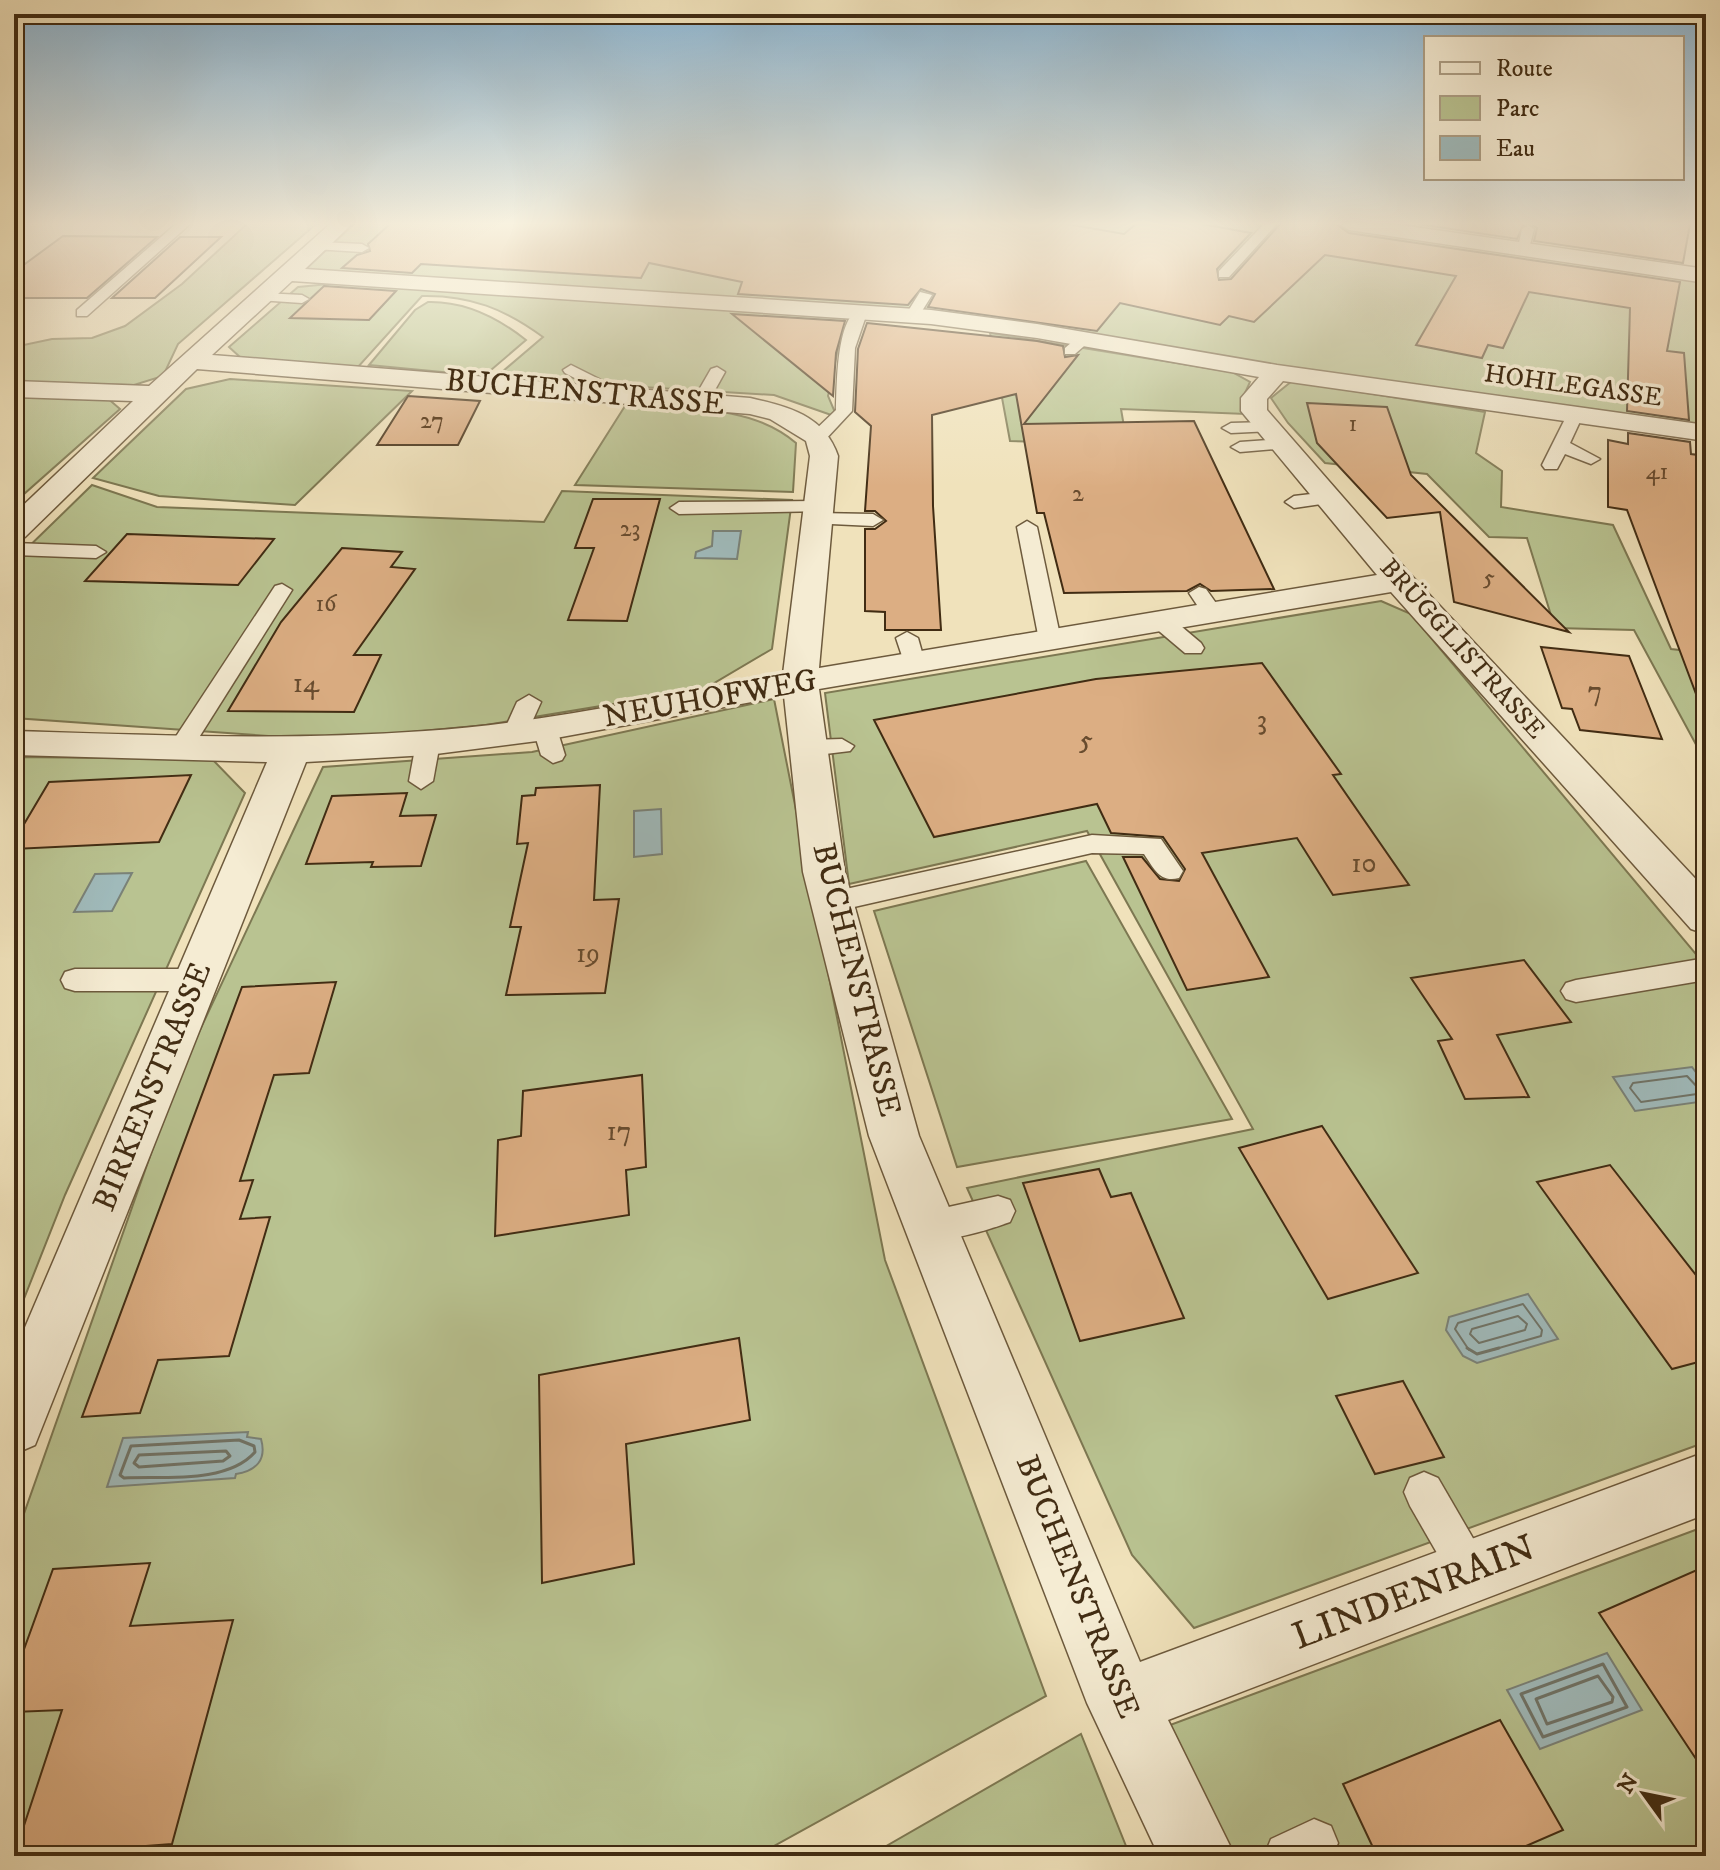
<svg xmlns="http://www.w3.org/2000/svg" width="1720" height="1870" font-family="'IM FELL DW Pica',serif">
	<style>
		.green { fill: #b9c391; stroke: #7d7852; stroke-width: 2 }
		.water { fill: #a0bbbc; stroke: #7a8278; stroke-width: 2 }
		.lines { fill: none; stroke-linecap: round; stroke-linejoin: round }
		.shore-far1 { stroke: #707468; stroke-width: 2 }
		.shore { stroke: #707468; stroke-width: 3 }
		.building { fill: #dcae83; stroke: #412c13; stroke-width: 2 }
		.service-casing { stroke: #6d5a3d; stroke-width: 3 }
		.minor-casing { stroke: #6d5a3d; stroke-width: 3 }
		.service { fill: #f5ecd3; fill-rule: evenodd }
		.minor { fill: #f5ecd3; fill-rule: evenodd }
		.labels { text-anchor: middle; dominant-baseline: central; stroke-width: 7; stroke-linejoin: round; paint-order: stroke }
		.far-number-label { font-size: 24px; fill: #684c2f }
		.far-street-label { font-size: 26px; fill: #412c13; stroke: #f5ecd3 }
		.number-label { font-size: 28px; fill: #684c2f }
		.street-label { font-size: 32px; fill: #412c13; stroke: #f5ecd3 }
		.near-street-label { font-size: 38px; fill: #412c13; stroke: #f5ecd3 }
	</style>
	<rect width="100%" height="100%" fill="#f0e2bb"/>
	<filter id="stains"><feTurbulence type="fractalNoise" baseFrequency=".0025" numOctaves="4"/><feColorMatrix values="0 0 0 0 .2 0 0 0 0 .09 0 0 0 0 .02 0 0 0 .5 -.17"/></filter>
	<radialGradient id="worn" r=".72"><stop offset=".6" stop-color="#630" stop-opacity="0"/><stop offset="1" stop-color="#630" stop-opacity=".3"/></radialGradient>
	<g class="green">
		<path d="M247 224H316L178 344 163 376 134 385 14 383V347L52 339 92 338 125 326 182 284Z"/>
		<path d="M354 224H1320L1706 280V427L1284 368 949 312 305 270Z"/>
		<path d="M350 282 845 316 828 396 837 417 774 395 495 378 543 337C505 309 470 295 422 296L358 367 241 358 229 347 298 287Z"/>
		<path d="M428 302C465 301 497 317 526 340L484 376 369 365 415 310Z"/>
		<path d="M990 333 1232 372 1250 382 1245 393 1246 414 1121 409 1127 444 1010 441Z"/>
		<path d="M230 379 412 391 295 505 159 496 93 478 186 389Z"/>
		<path d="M1292 381 1485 412 1476 453 1502 471 1501 507 1613 525 1671 649 1706 653V763L1634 630 1555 628 1527 538 1489 537 1427 474 1325 463 1288 423 1271 398Z"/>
		<path d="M105 396 120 409 24 494 14 497V397Z"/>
		<path d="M625 406C684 410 749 403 796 443L793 492 575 485Z"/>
		<path d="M92 485 157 507 544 522 562 491 792 500 772 649 704 689 486 725 326 740 14 718V561Z"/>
		<path d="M1381 601 1411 614 1706 966V1442L1194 1628 1132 1555 967 1188 1253 1129 1087 831 849 884 825 693Z"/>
		<path d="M774 699 885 1260 1046 1696 756 1856H14V1542L178 1077 323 767 532 752Z"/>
		<path d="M14 757 212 759 245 793 65 1195 14 1324Z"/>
		<path d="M1086 861 1232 1119 957 1167 874 911Z"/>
		<path d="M1706 1526V1856H1232L1162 1728Z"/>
		<path d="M1081 1734 1130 1856H869Z"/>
	</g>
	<g class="water">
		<path d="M713 531H741L737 559 695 558 696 552 712 546Z"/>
		<path d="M661 809 662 854 634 857V811Z"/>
		<path d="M132 873 112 911 74 912 95 874Z"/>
		<path d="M1692 1067 1706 1086V1101L1635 1111 1613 1077Z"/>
		<path d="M1528 1294 1558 1339 1477 1363 1463 1356 1446 1330 1449 1317Z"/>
		<path d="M248 1432 247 1437 261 1439C267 1460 256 1471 236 1474L235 1478 107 1487 123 1438Z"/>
		<path d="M1607 1653 1642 1710 1540 1749 1507 1690Z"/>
	</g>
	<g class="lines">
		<g class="shore-far1">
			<path d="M1687 1076 1699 1089 1697 1094 1641 1102 1630 1088 1633 1083Z"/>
			<path d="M1518 1316 1527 1324 1525 1330 1479 1343 1470 1334 1472 1329Z"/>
			<path d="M1469 1350 1455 1329 1458 1323 1523 1304 1542 1330 1541 1336 1492 1350"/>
		</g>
		<g class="shore">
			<path d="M1467 1348 1477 1354 1499 1348"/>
			<path d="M239 1440 254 1446 255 1452C227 1484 163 1476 124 1478L120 1475 131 1446Z"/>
			<path d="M226 1451 230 1456 223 1461 139 1467 134 1463 139 1455Z"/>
			<path d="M1603 1664 1627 1707 1543 1737 1521 1694Z"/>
			<path d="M1598 1676 1613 1697 1612 1702 1547 1724 1536 1699Z"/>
		</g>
	</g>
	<g class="building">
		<path d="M390 224H1067L1124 234 1136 224H1202L1251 233 1217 269 1219 280 1231 279 1280 224H1336L1349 233 1680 282 1667 351 1684 353 1689 420 1627 411 1630 308 1529 292 1503 348 1488 345 1482 358 1416 345 1456 276 1325 255 1254 322 1229 316 1220 325 1120 303 1097 331 928 307 935 294 921 289 908 305 738 294 742 282 649 263 641 278 421 264 412 273 342 268 357 255 370 251 368 244Z"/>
		<path d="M1418 224H1524L1517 239Z"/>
		<path d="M1532 224H1690L1683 263 1534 241 1537 228Z"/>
		<path d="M63 236 157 237 87 298H14V272Z"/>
		<path d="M180 237H221L155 298H112Z"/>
		<path d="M324 286 396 291 369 320 290 318Z"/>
		<path d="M732 314 845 321 836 353 833 396Z"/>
		<path d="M867 323 1037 341 1063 346 1065 357 1078 355 1024 424 1194 421 1274 589 1211 591 1200 584 1187 591 1064 593 1044 513H1037L1016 394 932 415 933 506 941 630H885V612L865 611V529H875L886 521 875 511H865L871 426 855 412 858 349Z"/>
		<path d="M408 396 480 401 458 445H377Z"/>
		<path d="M1307 403 1387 407 1411 475 1569 632 1454 602 1440 512 1387 518 1317 443Z"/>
		<path d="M1628 433 1690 442 1691 454 1706 456V701L1699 702 1627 510 1608 507V440L1628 444Z"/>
		<path d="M593 499H660L627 621 568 620 594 548H575Z"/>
		<path d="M127 534 274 539 238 585 85 581Z"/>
		<path d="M342 548 402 552 391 567 415 569 354 655H381L354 712 228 711 281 622Z"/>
		<path d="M1541 647 1629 656 1662 739 1580 730 1572 709 1562 708Z"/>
		<path d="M1262 663 1341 774 1333 775 1409 885 1333 895 1297 838 1202 853 1269 977 1187 990 1123 857H1142L1160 879 1179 881 1185 869 1163 837 1111 833 1097 804 934 837 874 720 1096 679Z"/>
		<path d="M191 775 159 842 14 849V841L49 782Z"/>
		<path d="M600 785 594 900 619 899 605 993 506 995 521 927H510L528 843 517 844 522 796 535 795 536 788Z"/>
		<path d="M407 793 400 816 436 815 421 866 371 867 373 862 306 864 332 796Z"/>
		<path d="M1524 960 1571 1022 1497 1035 1529 1097 1465 1099 1438 1041 1452 1039 1411 978Z"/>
		<path d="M336 982 309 1073 274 1075 240 1181 253 1180 240 1219 270 1217 229 1356 158 1360 140 1413 82 1417 242 987Z"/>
		<path d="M642 1075 646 1167 626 1170 629 1215 495 1236 498 1140 521 1136 523 1091Z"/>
		<path d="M1322 1126 1418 1273 1328 1299 1239 1148Z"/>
		<path d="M1610 1165 1706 1288V1360L1672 1369 1537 1182Z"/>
		<path d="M1099 1169 1111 1197 1131 1193 1184 1318 1080 1341 1023 1183Z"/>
		<path d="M739 1338 750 1420 626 1444 634 1564 542 1583 539 1375Z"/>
		<path d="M1403 1381 1444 1457 1375 1474 1336 1396Z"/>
		<path d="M150 1563 130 1626 233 1620 172 1844 68 1852 67 1856H14L62 1710 14 1712V1677L53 1569Z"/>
		<path d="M1706 1566V1774L1599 1613Z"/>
		<path d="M1500 1720 1563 1830 1503 1856H1377L1343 1784Z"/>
	</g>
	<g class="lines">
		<g class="service-casing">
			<g id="service">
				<path d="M176 224H190L87 316H77V310Z"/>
				<path d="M1264 224H1277L1229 277H1219V271Z"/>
				<path d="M1528 225 1534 229 1529 249 1517 252 1522 229Z"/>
				<path d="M319 242 362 244 369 248 362 252 314 249V243Z"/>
				<path d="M920 292 932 295 917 319H907L905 316Z"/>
				<path d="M263 293 302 295 309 299 302 303 258 300 256 297Z"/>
				<path d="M860 309 867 313 855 348 852 411 824 441H812V433L836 410C837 387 836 317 860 309Z"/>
				<path d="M1079 336 1092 339 1075 354H1065V348Z"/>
				<path d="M571 365 625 392 627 395 625 398H613L565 373 563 370Z"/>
				<path d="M717 367 725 372 706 406 700 407 694 406 692 402 711 369Z"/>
				<path d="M1575 410 1583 415 1570 443 1600 459 1591 464 1565 454 1557 469H1545L1542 465 1567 415Z"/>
				<path d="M1267 422 1276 427 1273 431 1231 433 1222 428 1231 423Z"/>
				<path d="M1282 439 1288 440V448L1240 452 1231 447 1240 442Z"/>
				<path d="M1328 492 1335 494V502L1294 508 1285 502 1294 496Z"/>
				<path d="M819 501 826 503V511L679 514 670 508 679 502Z"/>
				<path d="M817 513 873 514 883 520 873 526 810 523V515Z"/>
				<path d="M1027 521 1037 527 1061 640 1050 647 1039 640 1017 527Z"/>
				<path d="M14 543 96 546 106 552 96 558 14 555Z"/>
				<path d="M282 584 292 590 193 747 189 752H173L169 747 275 586Z"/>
				<path d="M1199 587 1206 589 1223 613 1219 617H1205L1189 593Z"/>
				<path d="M1161 615 1169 616 1201 643 1204 648 1201 653H1185L1153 626 1150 621Z"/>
				<path d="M907 632 918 638 925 663 922 668H906L896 638Z"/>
				<path d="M529 695 541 702 527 733 515 740 507 738 503 733 517 702Z"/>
				<path d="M545 722 557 729 565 755 562 760 553 763 541 755 533 729Z"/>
				<path d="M428 736 440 743 433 781 421 789 409 781 416 743Z"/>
				<path d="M842 739 854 746 850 751 809 756 797 748 809 740Z"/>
				<path d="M1092 835 1161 839 1183 871 1179 878C1160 883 1154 869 1144 854L1092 853 832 912 822 909 818 902 822 895 832 892Z"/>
				<path d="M1706 958V980L1576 1002 1566 999 1561 991 1566 983 1576 980Z"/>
				<path d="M75 969H197L207 972 211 980 207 988 197 991H75L65 988 61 980 65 972Z"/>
				<path d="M998 1196 1010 1200 1015 1211 1010 1222C985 1231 942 1245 917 1236L912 1225 917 1214Z"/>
				<path d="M1424 1472 1438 1478 1492 1571 1486 1586 1471 1592 1456 1586 1410 1506 1404 1492 1410 1478Z"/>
				<path d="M1314 1819 1331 1826 1338 1843 1332 1856H1264L1271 1839Z"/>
			</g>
		</g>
		<g class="minor-casing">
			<g id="minor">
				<path d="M330 224H352L305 269 931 310 1037 324 1277 365 1706 425V441L1283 381 1267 399V410L1410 574 1706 890V934L1691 929 1391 592 819 689 845 872 919 1136 1140 1662 1706 1452V1514L1168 1720 1235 1856H1159L1087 1703 869 1136 803 872 784 696 545 740 428 755 306 762 35 1445 14 1454V1353L267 762 14 755V731C151 735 288 741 425 731 545 723 665 696 783 674L810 456 806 441 770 419 750 414 197 369 25 537 14 540V514L133 401 14 397V381L149 386ZM292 281 931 324 1037 338 1259 377 1241 398V411L1377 575 819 668 838 456C824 415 789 407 750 398L212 355Z"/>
				<path d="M1339 224H1394L1706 269V283L1349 230Z"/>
			</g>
		</g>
		<use href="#service" class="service"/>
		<use href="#minor" class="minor"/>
	</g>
	<linearGradient id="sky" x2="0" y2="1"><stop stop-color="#8bb7d6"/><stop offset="0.46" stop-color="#f8f2e0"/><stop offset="1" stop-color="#f8f2e0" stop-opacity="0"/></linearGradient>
	<rect width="1720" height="486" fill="url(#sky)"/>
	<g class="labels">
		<g class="far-number-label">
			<text x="432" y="421">27</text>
			<text x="1353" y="424">1</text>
			<text x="1657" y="472">41</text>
			<text x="1078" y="494">2</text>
			<text x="630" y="529">23</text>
			<text x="1489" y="578">5</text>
			<text x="326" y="604">16</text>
		</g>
		<g class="far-street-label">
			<text transform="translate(1573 386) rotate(8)">HOHLEGASSE</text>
			<text transform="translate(1462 649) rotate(48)">BRÜGGLISTRASSE</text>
		</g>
		<g class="number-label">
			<text x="306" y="683">14</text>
			<text x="1595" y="691">7</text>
			<text x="1262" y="720">3</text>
			<text x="1086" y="740">5</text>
			<text x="1364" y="863">10</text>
			<text x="588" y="953">19</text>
			<text x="619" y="1131">17</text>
		</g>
		<g class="street-label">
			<text transform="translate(585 393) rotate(5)">BUCHENSTRASSE</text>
			<text transform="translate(710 699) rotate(-10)">NEUHOFWEG</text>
			<text transform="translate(856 980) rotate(76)">BUCHENSTRASSE</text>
			<text transform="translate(153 1087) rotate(-68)">BIRKENSTRASSE</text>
			<text transform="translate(1077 1587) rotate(68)">BUCHENSTRASSE</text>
		</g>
		<g class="near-street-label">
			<text transform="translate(1414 1593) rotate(-21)">LINDENRAIN</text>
		</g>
	</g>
	<rect width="1720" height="1870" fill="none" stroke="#f0e2bb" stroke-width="48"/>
	<rect x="16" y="16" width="1688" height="1838" fill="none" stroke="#412c13" stroke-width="4"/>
	<rect x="24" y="24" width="1672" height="1822" fill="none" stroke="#412c13" stroke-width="2"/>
	<rect x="1424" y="36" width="260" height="144" fill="#f5ecd3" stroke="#ad9f86" stroke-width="2"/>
	<rect x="1440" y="62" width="40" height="12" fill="#f5ecd3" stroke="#ad9f86" stroke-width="2"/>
	<text x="1496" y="76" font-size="24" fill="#412c13">Route</text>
	<rect x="1440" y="96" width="40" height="24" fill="#b9c391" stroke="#ad9f86" stroke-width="2"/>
	<text x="1496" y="116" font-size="24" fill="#412c13">Parc</text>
	<rect x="1440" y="136" width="40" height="24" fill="#a0bbbc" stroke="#ad9f86" stroke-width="2"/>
	<text x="1496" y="156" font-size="24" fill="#412c13">Eau</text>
	<g transform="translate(1644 1794) rotate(303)" stroke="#f5ecd3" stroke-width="6" paint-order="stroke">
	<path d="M0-6L14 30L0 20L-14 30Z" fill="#412c13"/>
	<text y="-12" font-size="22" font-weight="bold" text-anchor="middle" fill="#412c13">N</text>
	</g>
	<rect width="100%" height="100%" filter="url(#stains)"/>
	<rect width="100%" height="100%" fill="url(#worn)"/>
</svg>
